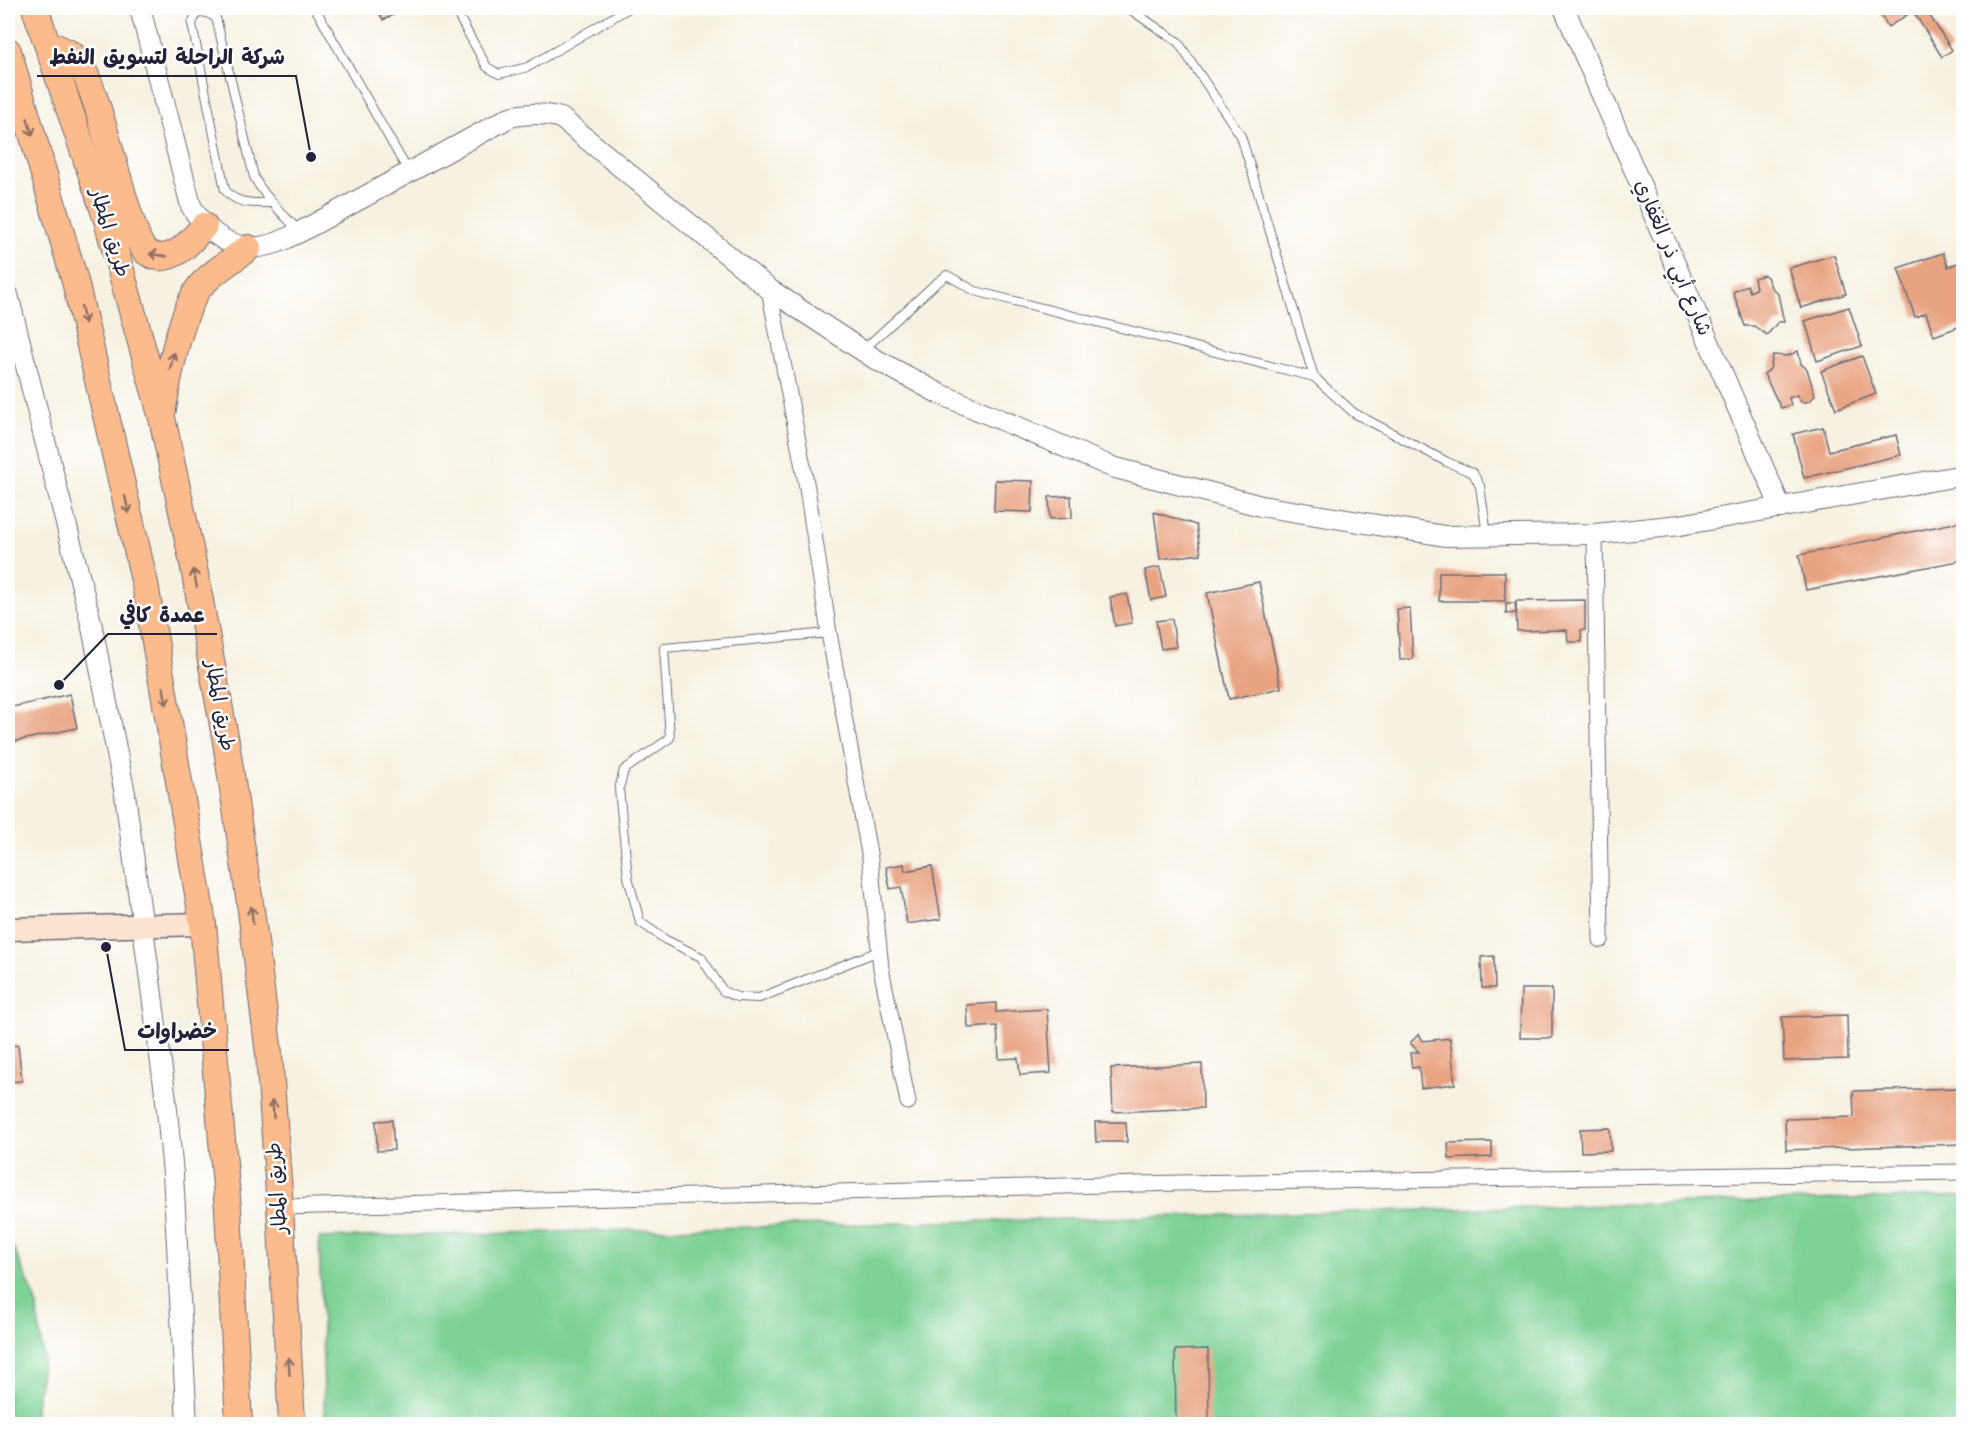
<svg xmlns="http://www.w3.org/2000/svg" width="1971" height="1432" font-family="Kalam,'Playpen Sans Arabic',sans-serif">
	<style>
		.green { fill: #7dd194; stroke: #507a68; stroke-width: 1.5 }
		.building { fill: #e8a381 }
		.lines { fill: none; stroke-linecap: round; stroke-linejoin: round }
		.service-casing { stroke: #6c6a75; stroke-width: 10 }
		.minor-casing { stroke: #6c6a75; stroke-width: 17 }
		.tertiary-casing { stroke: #6c6a75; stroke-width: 22 }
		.secondary-casing { stroke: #6c6a75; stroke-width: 25 }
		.trunk-casing { stroke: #6c6a75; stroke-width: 28 }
		.service { stroke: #fff; stroke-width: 8 }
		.minor { stroke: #fff; stroke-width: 15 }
		.tertiary { stroke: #fff; stroke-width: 20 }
		.secondary { stroke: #fde4d1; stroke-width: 22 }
		.trunk { stroke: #fbbb8d; stroke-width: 26 }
		.oneway { stroke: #8e6e64 }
		.labels { text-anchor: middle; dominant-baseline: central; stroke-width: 5; stroke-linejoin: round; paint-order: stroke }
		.street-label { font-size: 20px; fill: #22223b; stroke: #fff }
		.leader { fill: none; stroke: #22223b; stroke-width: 2 }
		.callout-dot { fill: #22223b; stroke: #fff; stroke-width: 2 }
		.callout-label { font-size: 21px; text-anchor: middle; font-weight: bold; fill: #22223b; stroke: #fff; stroke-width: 5; stroke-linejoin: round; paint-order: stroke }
	</style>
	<rect width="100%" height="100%" fill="#fff"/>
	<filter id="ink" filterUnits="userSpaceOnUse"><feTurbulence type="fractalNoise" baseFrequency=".0167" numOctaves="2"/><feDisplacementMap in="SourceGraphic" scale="12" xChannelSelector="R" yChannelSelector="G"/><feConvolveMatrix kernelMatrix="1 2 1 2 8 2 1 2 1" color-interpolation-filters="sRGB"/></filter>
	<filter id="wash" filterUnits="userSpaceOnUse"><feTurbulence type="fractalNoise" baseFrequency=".008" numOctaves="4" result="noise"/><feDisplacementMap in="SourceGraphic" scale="24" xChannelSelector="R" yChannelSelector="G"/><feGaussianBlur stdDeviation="1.35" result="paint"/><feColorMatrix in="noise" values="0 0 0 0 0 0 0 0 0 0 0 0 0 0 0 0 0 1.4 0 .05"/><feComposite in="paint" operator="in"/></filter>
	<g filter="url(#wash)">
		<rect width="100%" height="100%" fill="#f6f1e1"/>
		<g class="green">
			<path d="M1963 1196V1424H325L319 1238Z"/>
			<path d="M8 1236 36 1300 43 1358 35 1413 30 1424H8Z"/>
		</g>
		<g id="blocks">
			<g class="building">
				<path d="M377 8H407L383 20Z"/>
				<path d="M1877 8H1925L1952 50 1942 57 1913 11 1888 27Z"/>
				<path d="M1943 253 1948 267 1960 262 1964 271V325L1934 336 1926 313 1915 317 1898 268Z"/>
				<path d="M1834 255 1846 294 1801 308 1789 268Z"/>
				<path d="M1764 275 1767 277 1771 287 1778 294 1784 322H1778L1767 335 1754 326H1745L1733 292 1747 285 1750 292 1756 289 1754 278Z"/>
				<path d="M1849 307 1862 346 1817 361 1805 321Z"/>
				<path d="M1798 351 1801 364 1807 369 1815 395 1811 400 1806 402H1801L1797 395 1789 398 1791 405 1781 408 1764 374 1770 369 1773 355 1788 356Z"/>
				<path d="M1862 356 1876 394 1836 409 1821 371Z"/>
				<path d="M1823 427 1829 451 1896 435 1901 455 1804 478 1793 434Z"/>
				<path d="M995 480 1033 481 1032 512 994 511Z"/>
				<path d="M1071 496 1072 518 1050 519 1049 497Z"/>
				<path d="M1154 512 1196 525 1201 554 1160 559Z"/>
				<path d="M1964 521V560L1806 590 1799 555Z"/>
				<path d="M1160 567 1166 597 1151 600 1145 570Z"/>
				<rect x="1439" y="572" width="66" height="29"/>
				<path d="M1259 582 1281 688 1229 699 1207 593Z"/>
				<path d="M1127 594 1132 623 1115 626 1110 597Z"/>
				<path d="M1585 600V630H1581L1582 642H1568L1567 630 1517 631 1516 601Z"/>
				<path d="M1506 603H1515L1516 613 1506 614Z"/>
				<path d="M1410 608 1413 659 1400 660 1397 609Z"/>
				<path d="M1172 619 1176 647 1161 649 1156 621Z"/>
				<path d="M70 694 77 728 12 742 8 722V708Z"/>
				<path d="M904 864 905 871 932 866 941 919 907 924 901 887 890 889 886 867Z"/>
				<path d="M1494 956 1495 988H1482L1481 957Z"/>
				<path d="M1521 989H1552V1038H1520Z"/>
				<path d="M996 1003V1012L1047 1009 1051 1073 1020 1075 1018 1058 999 1059 997 1026 968 1028 967 1005Z"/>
				<path d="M1847 1015 1848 1059 1784 1061 1782 1017Z"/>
				<path d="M1419 1034 1423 1041 1450 1038 1455 1084 1421 1088 1419 1067 1412 1068 1410 1053 1419 1052 1410 1043Z"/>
				<path d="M18 1045 22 1081 8 1082V1046Z"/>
				<path d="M1202 1064 1203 1108 1113 1112 1111 1068Z"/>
				<path d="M1959 1088V1096H1964V1144L1786 1150 1785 1119 1854 1117 1853 1091Z"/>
				<path d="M392 1120 394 1150 377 1151 376 1121Z"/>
				<path d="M1095 1122H1126L1127 1142H1096Z"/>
				<path d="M1610 1128 1611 1151 1581 1152 1580 1129Z"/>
				<path d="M1492 1142V1157L1449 1159 1448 1143Z"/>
				<path d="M1208 1349 1209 1424H1176L1175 1350Z"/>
			</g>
		</g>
	</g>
	<g filter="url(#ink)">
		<use href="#blocks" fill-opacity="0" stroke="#6c6a75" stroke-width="1.5"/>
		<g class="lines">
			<g class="service-casing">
				<g id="service">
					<path d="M315 8 408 171"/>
					<path d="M454 8 487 67 499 74 528 67 629 8"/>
					<path d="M1128 8 1178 42 1241 136 1314 377 1354 413 1447 462 1473 473 1480 486 1487 535"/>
					<path d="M272 203C253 203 237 205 225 190L192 24 195 16 200 12 207 13 216 18 254 177C265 198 283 214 299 231"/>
					<path d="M864 349 934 285 947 275 975 291 1314 377"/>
					<path d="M829 633 664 648 670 738 624 770 619 789 628 877 640 922 666 940 701 957 723 991 737 997 759 998 879 951"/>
				</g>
			</g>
			<g class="minor-casing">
				<g id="minor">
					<path d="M769 289 807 488 829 633 870 859 881 968 908 1102"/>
					<path d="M1595 534 1601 940"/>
					<path d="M280 1207 1179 1183 1964 1172"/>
				</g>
			</g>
			<g class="tertiary-casing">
				<g id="tertiary">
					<path d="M140 8 191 206C207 234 236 254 269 245 280 243 290 236 300 232L510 117C529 113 543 113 561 118L769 289 875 359 938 393 1112 467 1261 506 1445 536 1595 534 1680 525 1964 475"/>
					<path d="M1564 8 1781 508"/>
					<path d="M8 295 91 622 125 794 166 1100 173 1174 187 1424"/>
				</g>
			</g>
			<g class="secondary-casing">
				<path id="secondary" d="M8 929 203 924"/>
			</g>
			<g class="trunk-casing">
				<g id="trunk">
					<path d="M35 8 106 217 162 418 193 563 226 742 251 910 269 1054 280 1207 292 1424"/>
					<path d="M47 43C57 48 72 52 78 61 102 94 128 242 148 253 171 267 191 241 204 226"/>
					<path d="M8 51 75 281 145 584 169 722 203 924 228 1209 239 1424"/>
					<path d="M163 409C168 377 180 316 198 289 209 274 233 260 248 248"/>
				</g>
			</g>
			<use href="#service" class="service"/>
			<use href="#minor" class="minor"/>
			<use href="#tertiary" class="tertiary"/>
			<use href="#secondary" class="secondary"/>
			<use href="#trunk" class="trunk"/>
		</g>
		<defs><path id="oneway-shaft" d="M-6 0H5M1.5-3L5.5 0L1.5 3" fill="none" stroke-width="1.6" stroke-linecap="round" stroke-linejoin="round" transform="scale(1.5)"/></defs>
		<g class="oneway">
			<use href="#oneway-shaft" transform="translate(30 127) rotate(74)"/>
			<use href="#oneway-shaft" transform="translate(158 255) rotate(-172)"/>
			<use href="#oneway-shaft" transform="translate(83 315) rotate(77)"/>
			<use href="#oneway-shaft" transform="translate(172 361) rotate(-76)"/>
			<use href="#oneway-shaft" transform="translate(127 505) rotate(78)"/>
			<use href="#oneway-shaft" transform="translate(195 578) rotate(-101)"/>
			<use href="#oneway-shaft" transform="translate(165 696) rotate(80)"/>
			<use href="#oneway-shaft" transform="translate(252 915) rotate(-97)"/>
			<use href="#oneway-shaft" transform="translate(273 1109) rotate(-94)"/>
			<use href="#oneway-shaft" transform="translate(289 1366) rotate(-93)"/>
		</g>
	</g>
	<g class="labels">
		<g class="street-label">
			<text transform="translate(109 233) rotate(73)">طريق المطار</text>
			<text transform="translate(1672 258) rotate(67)">شارع أبي ذر الغفاري</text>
			<text transform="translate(219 706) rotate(80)">طريق المطار</text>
			<text transform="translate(278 1188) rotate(-94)">طريق المطار</text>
		</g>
	</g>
	<path class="leader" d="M311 157L296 76H37M59 685L108 634H217M106 947L125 1050H229"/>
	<g class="callout-dot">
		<circle cx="311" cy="157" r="6"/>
		<circle cx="59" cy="685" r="6"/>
		<circle cx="106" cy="947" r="6"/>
	</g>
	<g class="callout-label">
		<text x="167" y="64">شركة الراحلة لتسويق النفط</text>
		<text x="162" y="622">عمدة كافي</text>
		<text x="177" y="1038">خضراوات</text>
	</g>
	<rect width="1971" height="1432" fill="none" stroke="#fff" stroke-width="30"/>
</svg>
